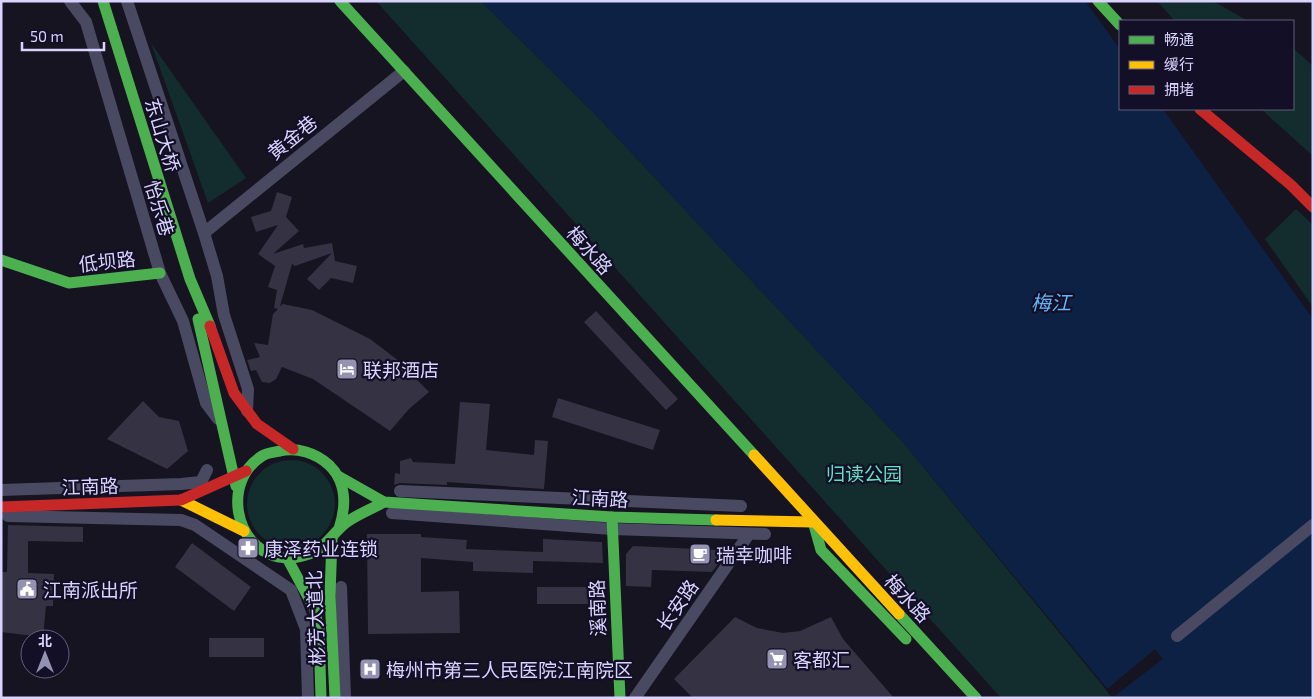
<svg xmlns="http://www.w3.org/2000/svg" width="1314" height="699" font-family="'Exo 2','Noto Sans SC',sans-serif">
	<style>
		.green { fill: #132c2d }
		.water { fill: #0d2144 }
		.pier { fill: #161421 }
		.building { fill: #343243 }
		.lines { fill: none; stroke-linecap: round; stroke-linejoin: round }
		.street { stroke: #4a4962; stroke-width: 12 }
		.fast { stroke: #4caf50; stroke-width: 11 }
		.slow { stroke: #ffc107; stroke-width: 11 }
		.jam { stroke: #c62828; stroke-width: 11 }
		.labels { text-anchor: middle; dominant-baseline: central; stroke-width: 4.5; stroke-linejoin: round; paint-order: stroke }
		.street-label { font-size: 19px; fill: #d9d4ff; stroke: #130f26 }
		.poi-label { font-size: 19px; fill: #d9d4ff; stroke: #130f26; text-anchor: start }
		.park-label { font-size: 19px; fill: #5fe0c0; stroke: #130f26 }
		.water-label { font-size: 20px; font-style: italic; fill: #62b6ff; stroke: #130f26 }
	</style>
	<rect width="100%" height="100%" fill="#161421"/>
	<g class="green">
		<path d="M376 1H481L596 115 902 441 1113 698H1001Z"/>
		<path d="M1157 1H1213L1248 21H1175Z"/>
		<path d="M151 43 246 178 208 203Z"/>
		<path d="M1293 48 1313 66V156L1261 109H1293Z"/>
		<path d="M1296 209 1313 225V307L1265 239Z"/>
		<circle cx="291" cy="504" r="44"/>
	</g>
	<path class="water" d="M481 1H1085L1120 49V109H1163L1313 319V698H1115L902 441 596 115Z"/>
	<path class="pier" d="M1155 649 1163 659 1112 698 1106 690Z"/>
	<g class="building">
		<path d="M277 192 292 197 286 217 299 231 273 254 303 244 304 248 332 243 335 261 357 266 353 283 331 278 319 290 307 279 332 253 295 266 292 264 280 306 283 304 312 310 370 339 399 361 429 392 409 409 390 431 313 379 282 367 276 379 270 383 262 382 256 370 251 371 247 360 260 357 254 343 268 345 273 314 278 309 274 308 277 290 268 287 275 266 258 254 278 225 256 232 251 217 271 211Z"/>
		<path d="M596 311 678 399 666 410 584 322Z"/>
		<path d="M558 398 660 430 653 450 552 417Z"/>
		<path d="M143 401 159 417 179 421 188 451 167 469 107 439Z"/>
		<path d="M460 402 490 404 486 450 534 455 535 440 548 441 544 489 447 482V485L400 483 394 485 395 473 400 474V461L411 458 413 462 455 464Z"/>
		<path d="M8 525 83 527V542L28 541V573L54 574 53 606H46L43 637 1 632V572H7Z"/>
		<path d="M367 534H421V537L467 540 466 549 543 552V539L602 542 603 563 533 561V573L473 571V562L421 558V592L459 591 460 633 368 634Z"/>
		<path d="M192 543 251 587 234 611 175 567Z"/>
		<path d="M633 546 719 550 718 564 712 572 652 570 651 587 626 586V554Z"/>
		<rect x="537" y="587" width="60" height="17"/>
		<path d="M735 617 757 628 783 633 800 631 831 617 843 639 894 698H693L674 679Z"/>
		<rect x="209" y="638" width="55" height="19"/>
	</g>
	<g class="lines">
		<g class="street">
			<path d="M70 1 86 22 160 273 183 321 206 403 218 419"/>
			<path d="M127 1 204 233 217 276 224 315 248 389 247 411"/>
			<path d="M204 233 404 71"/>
			<path d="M1 490 181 484 201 482 207 470"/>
			<path d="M400 491 741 506"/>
			<path d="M392 513 612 529 765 534"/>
			<path d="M8 516 181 520 195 525 291 590 306 629 308 698"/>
			<path d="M341 587 345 698"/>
			<path d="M1177 636 1313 525"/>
			<path d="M635 698 749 534"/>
		</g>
		<g class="fast">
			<path d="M103 1 190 279 210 326"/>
			<path d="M340 1 754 455"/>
			<path d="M1098 1 1120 25"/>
			<path d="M1 260 69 283 160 273"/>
			<path d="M198 319 236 486"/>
			<path d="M338 476 384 502 612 517 716 520"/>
			<path d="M612 517 620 698"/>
			<path d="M814 525 821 550 906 639"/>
			<path d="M339 529C346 507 347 482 329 465 316 453 297 447 280 451 274 452 266 453 262 456 222 481 234 548 279 557 287 559 299 557 306 555 324 551 333 532 347 522 358 514 372 509 384 502"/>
			<path d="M332 538 330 596 335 698"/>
			<path d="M287 558 314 608 319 629 321 698"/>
			<path d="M899 614 976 698"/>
		</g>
		<g class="slow">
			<path d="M754 455 899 614"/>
			<path d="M181 500 244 531"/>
			<path d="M716 520 813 522"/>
		</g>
		<g class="jam">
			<path d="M1200 109 1291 185 1313 207"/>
			<path d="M210 326 234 393 257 424 293 449"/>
			<path d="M1 507 181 500 246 471"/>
		</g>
	</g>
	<defs>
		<g id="hotel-square" transform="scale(1.125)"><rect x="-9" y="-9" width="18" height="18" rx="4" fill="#9591b1" stroke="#130f26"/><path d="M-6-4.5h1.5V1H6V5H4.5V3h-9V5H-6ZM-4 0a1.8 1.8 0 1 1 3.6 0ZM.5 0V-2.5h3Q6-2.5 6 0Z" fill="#fff"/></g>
		<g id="pharmacy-square" transform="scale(1.125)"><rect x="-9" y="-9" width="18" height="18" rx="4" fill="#9591b1" stroke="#130f26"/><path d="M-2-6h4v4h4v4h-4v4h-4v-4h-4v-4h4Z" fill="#fff"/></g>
		<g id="cafe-square" transform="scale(1.125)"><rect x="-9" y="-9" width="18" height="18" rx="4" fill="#9591b1" stroke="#130f26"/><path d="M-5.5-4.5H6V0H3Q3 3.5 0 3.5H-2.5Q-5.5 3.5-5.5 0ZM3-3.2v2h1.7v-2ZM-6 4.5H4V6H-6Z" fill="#fff"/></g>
		<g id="civic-square" transform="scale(1.125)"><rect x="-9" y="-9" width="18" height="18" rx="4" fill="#9591b1" stroke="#130f26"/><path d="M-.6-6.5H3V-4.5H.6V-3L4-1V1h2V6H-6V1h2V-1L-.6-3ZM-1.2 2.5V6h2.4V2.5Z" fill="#fff"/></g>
		<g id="supermarket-square" transform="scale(1.125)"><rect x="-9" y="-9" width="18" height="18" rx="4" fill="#9591b1" stroke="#130f26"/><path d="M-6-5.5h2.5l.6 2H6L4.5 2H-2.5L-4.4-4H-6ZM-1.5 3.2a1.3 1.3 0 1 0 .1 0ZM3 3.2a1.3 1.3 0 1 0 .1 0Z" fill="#fff"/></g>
		<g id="hospital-square" transform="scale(1.125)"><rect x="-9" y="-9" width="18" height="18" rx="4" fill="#9591b1" stroke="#130f26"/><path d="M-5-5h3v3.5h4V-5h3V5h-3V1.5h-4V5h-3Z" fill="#fff"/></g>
	</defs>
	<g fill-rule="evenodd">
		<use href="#hotel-square" x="347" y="369"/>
		<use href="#pharmacy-square" x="248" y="548"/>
		<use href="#cafe-square" x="700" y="554"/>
		<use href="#civic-square" x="27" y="589"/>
		<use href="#supermarket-square" x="777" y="659"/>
		<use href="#hospital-square" x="370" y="669"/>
	</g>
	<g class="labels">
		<g class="street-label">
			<text transform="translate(163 135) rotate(73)">东山大桥</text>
			<text transform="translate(292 137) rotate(-39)">黄金巷</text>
			<text transform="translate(160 208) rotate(73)">怡乐巷</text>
			<text transform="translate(590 250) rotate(48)">梅水路</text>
			<text transform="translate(107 261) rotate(-6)">低坝路</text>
			<text transform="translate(90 486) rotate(-2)">江南路</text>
			<text transform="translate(600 498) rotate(3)">江南路</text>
			<text transform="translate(908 598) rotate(47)">梅水路</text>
			<text transform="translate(677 605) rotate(-55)">长安路</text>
			<text transform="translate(597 608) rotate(-92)">溪南路</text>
			<text transform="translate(315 618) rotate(-92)">彬芳大道北</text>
		</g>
		<g class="poi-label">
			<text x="363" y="369">联邦酒店</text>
			<text x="264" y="548">康泽药业连锁</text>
			<text x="716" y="554">瑞幸咖啡</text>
			<text x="43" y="589">江南派出所</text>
			<text x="793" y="659">客都汇</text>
			<text x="386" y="669">梅州市第三人民医院江南院区</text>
		</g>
		<g class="park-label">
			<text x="864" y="473">归读公园</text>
		</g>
		<g class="water-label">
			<text x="1051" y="302">梅江</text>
		</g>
	</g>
	<rect width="1314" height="699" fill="none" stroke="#d9d4ff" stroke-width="5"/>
	<rect x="1119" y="20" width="175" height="90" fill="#130f26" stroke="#625e7d"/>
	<rect x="1129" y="36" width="25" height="8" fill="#4caf50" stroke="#625e7d"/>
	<text x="1164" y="45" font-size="15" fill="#d9d4ff">畅通</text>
	<rect x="1129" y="61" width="25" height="8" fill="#ffc107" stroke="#625e7d"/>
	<text x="1164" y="70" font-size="15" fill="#d9d4ff">缓行</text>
	<rect x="1129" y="86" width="25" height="8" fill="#c62828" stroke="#625e7d"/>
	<text x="1164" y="95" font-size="15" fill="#d9d4ff">拥堵</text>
	<g transform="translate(45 654)"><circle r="24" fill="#130f26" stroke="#625e7d"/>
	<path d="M0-4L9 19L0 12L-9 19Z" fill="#9591b1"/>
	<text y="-8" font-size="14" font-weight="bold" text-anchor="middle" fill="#d9d4ff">北</text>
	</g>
	<path d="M22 42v8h82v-8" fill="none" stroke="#d9d4ff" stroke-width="2.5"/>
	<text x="30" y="42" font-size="15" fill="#d9d4ff" stroke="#130f26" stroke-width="4" paint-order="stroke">50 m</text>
</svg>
